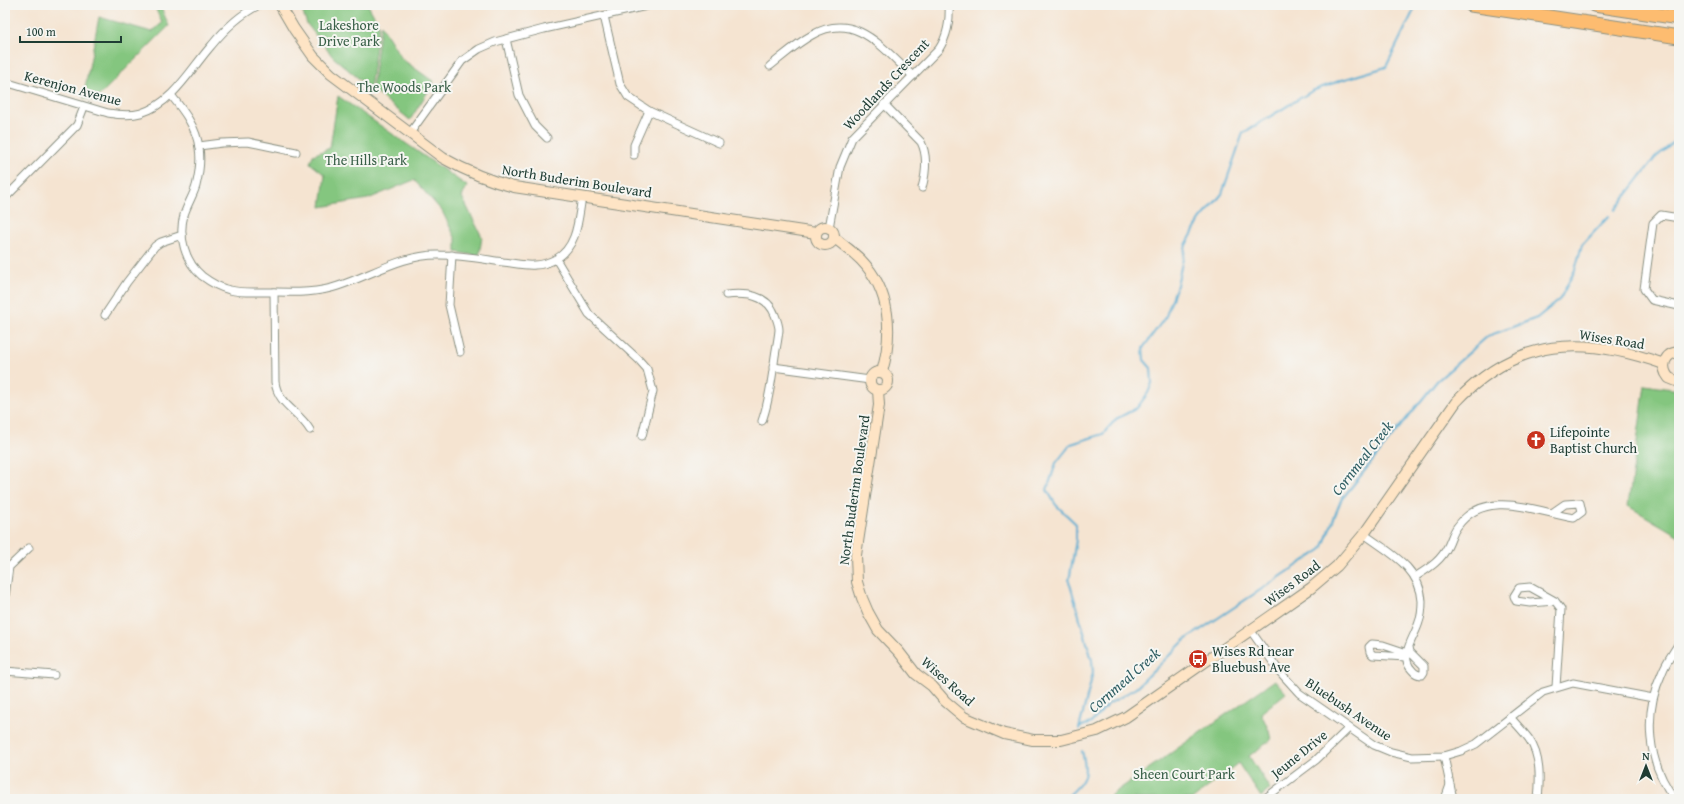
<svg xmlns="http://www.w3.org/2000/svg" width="1684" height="804" font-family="'Gentium Book Plus',serif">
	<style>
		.green { fill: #84c67f; stroke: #52825a }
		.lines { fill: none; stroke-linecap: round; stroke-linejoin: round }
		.stream { stroke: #54abd1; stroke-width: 2 }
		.street-casing { stroke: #8a9082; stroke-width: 9 }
		.secondary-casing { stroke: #8a9082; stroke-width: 12 }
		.highway-casing { stroke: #8a9082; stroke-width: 15 }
		.street { stroke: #fff; stroke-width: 7 }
		.secondary { stroke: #fee4c5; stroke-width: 10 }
		.highway { stroke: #fdbc6f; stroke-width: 13 }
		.labels { text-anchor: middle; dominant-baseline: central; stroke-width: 4; stroke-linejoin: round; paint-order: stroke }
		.park-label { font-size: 14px; fill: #385f47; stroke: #f6f6f2 }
		.street-label { font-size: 14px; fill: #1f3d34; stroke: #f6f6f2 }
		.poi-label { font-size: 14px; fill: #1f3d34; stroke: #f6f6f2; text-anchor: start }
		.water-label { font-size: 15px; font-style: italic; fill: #2f5e63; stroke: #f6f6f2 }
	</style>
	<rect width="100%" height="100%" fill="#f6f6f2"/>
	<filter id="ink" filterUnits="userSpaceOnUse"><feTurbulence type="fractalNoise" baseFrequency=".025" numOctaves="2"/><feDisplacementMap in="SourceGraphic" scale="8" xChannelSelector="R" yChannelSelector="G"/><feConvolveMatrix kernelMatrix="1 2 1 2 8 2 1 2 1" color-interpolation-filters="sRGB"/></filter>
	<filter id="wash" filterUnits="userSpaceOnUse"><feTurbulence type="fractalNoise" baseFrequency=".012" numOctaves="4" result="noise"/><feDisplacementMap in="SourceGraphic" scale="16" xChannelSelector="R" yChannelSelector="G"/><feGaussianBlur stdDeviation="0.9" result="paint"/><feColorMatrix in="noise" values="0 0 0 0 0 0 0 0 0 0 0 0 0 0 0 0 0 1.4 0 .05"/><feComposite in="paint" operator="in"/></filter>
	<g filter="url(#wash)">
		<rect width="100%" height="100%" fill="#f5e4d1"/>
		<g class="green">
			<path d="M154 5H160L169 26 94 101 83 98 99 17 152 32 162 23Z"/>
			<path d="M300 5H368L379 25 370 88 333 57 307 24Z"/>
			<path d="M381 25 402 59 434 82 410 120 372 89Z"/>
			<path d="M338 96 467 186 462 197 482 237 479 256 456 252V239L442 211 414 180 368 199 321 207 325 175 310 163 313 155 330 148Z"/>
			<path d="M1645 385 1679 390V536L1628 506Z"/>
			<path d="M1275 680 1286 693 1261 713 1269 731 1271 740 1249 756 1270 789 1261 797 1238 763 1193 799H1109L1111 795Z"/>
		</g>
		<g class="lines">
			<g class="stream">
				<path d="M1615 210 1655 158 1679 138"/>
				<path d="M1080 728 1082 726 1091 723 1107 705 1136 688 1185 640 1322 549 1341 500 1437 381 1488 336 1537 318 1560 299 1575 270 1582 245 1609 216"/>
				<path d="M1079 729 1093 673 1092 660 1069 581 1076 540V524L1056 505 1047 490 1056 463 1071 444 1103 434 1116 419 1137 408 1148 393 1152 383 1151 368 1144 360 1143 348 1166 316 1177 285 1186 245 1200 220 1222 194 1243 133 1312 91 1342 80 1386 67 1414 10"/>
				<path d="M1068 799V796C1086 780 1088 775 1082 751"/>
			</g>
		</g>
	</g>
	<g filter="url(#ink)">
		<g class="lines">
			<g class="street-casing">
				<g id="street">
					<path d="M604 16 620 84 628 97 649 111 719 143"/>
					<path d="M506 39 519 95 535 126 547 138"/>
					<path d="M770 66C783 56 797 43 812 35 856 10 883 49 913 76"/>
					<path d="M5 82 108 113C119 115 131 116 141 113 173 103 190 70 211 46 224 30 241 14 259 5"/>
					<path d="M171 95C183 110 197 128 199 148 201 160 199 174 196 186 193 196 187 205 184 215 178 236 185 262 202 276 210 282 220 288 230 290 241 293 253 292 265 292 289 292 315 294 338 286 372 275 403 254 440 255 462 255 482 259 503 262 514 263 525 266 535 265 542 265 550 262 556 259 578 246 578 219 582 197"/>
					<path d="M884 104 921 142C928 156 926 173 922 188"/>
					<path d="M410 133 462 61 479 49 495 42 544 29 651 5"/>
					<path d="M199 146 222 143 248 142 296 152"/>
					<path d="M634 155V145L649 111"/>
					<path d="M5 198 77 125 84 107"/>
					<path d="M1679 218 1661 215 1653 223 1644 289 1652 300 1679 306"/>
					<path d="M829 228 840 167 852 138 939 49C948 35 950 21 949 5"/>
					<path d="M452 255 449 305 460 352"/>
					<path d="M556 259 589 314 639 360 647 369 653 391 642 436"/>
					<path d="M274 292 275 382C278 405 299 411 310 430"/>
					<path d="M726 295C746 293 767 294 775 315 777 320 779 325 779 330 778 341 775 353 774 364 771 383 769 402 762 421"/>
					<path d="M105 315 127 282 155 246 161 242 182 235"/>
					<path d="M773 367 870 380"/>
					<path d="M1364 534C1388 552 1420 567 1422 601 1422 609 1422 615 1419 622 1415 637 1398 656 1412 670 1415 674 1418 675 1422 675L1424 672V666L1410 652 1409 647"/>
					<path d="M1415 577C1429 568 1441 561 1448 546 1451 540 1453 532 1457 527 1485 487 1537 512 1574 518L1582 512 1580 503 1565 504 1552 513"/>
					<path d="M5 597 9 567 29 548"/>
					<path d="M1555 601 1530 603 1516 601 1514 596 1519 588 1530 587 1555 601 1561 609 1556 687"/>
					<path d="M1251 631 1280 672 1299 693 1374 745 1391 752 1412 757 1444 756 1461 751 1476 744 1543 692 1573 683 1653 698"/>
					<path d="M1406 657 1373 655 1370 652 1369 647 1372 644 1383 645 1410 654"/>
					<path d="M5 671 54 675"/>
					<path d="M1510 717C1516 724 1523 731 1529 739 1541 756 1540 780 1538 799"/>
					<path d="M1444 756 1453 799"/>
					<path d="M1264 799 1316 760 1349 728"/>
					<path d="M1445 799 1450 785"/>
					<path d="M1675 799C1647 763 1643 714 1662 673 1666 662 1673 653 1679 643"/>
				</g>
			</g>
			<g class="secondary-casing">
				<g id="secondary">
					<path d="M280 5 294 29 313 56 331 74 443 158C466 171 489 181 514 187L816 233"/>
					<circle cx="825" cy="236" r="9"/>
					<path d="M835 238C843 245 853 252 861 260 891 291 893 333 882 372"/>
					<path d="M1679 352C1664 353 1660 367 1669 378L1679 382"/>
					<circle cx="879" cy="381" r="9"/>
					<path d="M878 390 879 405 856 555 857 582 862 598 868 612 878 630 899 652 916 674 932 686 945 701 964 717 1004 734 1033 740H1061L1097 731 1126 717 1311 588 1337 566 1364 534 1456 402C1517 337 1583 335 1664 364"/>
				</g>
			</g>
			<g class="highway-casing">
				<g id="highway">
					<path d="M1471 5 1679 37"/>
					<path d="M1594 5 1679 18"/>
				</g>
			</g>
			<use href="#street" class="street"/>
			<use href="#secondary" class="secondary"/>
			<use href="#highway" class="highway"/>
		</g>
	</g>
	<defs>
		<g id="church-disc" transform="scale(1)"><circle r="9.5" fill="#c8321e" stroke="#f6f6f2"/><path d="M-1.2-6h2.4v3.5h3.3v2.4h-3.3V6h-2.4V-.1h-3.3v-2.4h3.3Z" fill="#fff"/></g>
		<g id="bus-disc" transform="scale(1)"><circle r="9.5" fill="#c8321e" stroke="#f6f6f2"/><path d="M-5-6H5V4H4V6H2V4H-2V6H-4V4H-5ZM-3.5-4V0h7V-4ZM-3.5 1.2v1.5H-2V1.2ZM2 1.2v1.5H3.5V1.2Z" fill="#fff"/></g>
	</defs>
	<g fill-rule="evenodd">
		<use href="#church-disc" x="1536" y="440"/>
		<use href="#bus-disc" x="1198" y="659"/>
	</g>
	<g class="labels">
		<g class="park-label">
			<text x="349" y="25">Lakeshore<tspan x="349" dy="16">Drive Park</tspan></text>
			<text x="404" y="87">The Woods Park</text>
			<text x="366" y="160">The Hills Park</text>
			<text x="1184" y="774">Sheen Court Park</text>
		</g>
		<g class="street-label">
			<text transform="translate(886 84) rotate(-47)">Woodlands Crescent</text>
			<text transform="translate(73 88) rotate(15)">Kerenjon Avenue</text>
			<text transform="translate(577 181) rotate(9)">North Buderim Boulevard</text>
			<text transform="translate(1612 339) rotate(9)">Wises Road</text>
			<text transform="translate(854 490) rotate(-82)">North Buderim Boulevard</text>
			<text transform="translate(1292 583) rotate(-37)">Wises Road</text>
			<text transform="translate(948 681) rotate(42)">Wises Road</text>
			<text transform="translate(1349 709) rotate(34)">Bluebush Avenue</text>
			<text transform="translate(1299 754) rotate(-39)">Jeune Drive</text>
		</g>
		<g class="poi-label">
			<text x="1550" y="432">Lifepointe<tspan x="1550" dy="16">Baptist Church</tspan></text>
			<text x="1212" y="651">Wises Rd near<tspan x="1212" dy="16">Bluebush Ave</tspan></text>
		</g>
		<g class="water-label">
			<text transform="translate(1362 458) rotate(-52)">Cornmeal Creek</text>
			<text transform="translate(1124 680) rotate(-41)">Cornmeal Creek</text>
		</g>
	</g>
	<rect width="1684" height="804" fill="none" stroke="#f6f6f2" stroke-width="20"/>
	<g transform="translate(1646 766)" stroke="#f6f6f2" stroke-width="3" paint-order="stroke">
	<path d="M0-3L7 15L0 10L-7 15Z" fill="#1f3d34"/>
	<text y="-6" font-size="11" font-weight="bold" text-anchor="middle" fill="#1f3d34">N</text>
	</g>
	<path d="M20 36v6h101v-6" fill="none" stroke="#1f3d34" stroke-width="2"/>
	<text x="26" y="36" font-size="12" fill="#1f3d34" stroke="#f6f6f2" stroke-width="3" paint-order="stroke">100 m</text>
</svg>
